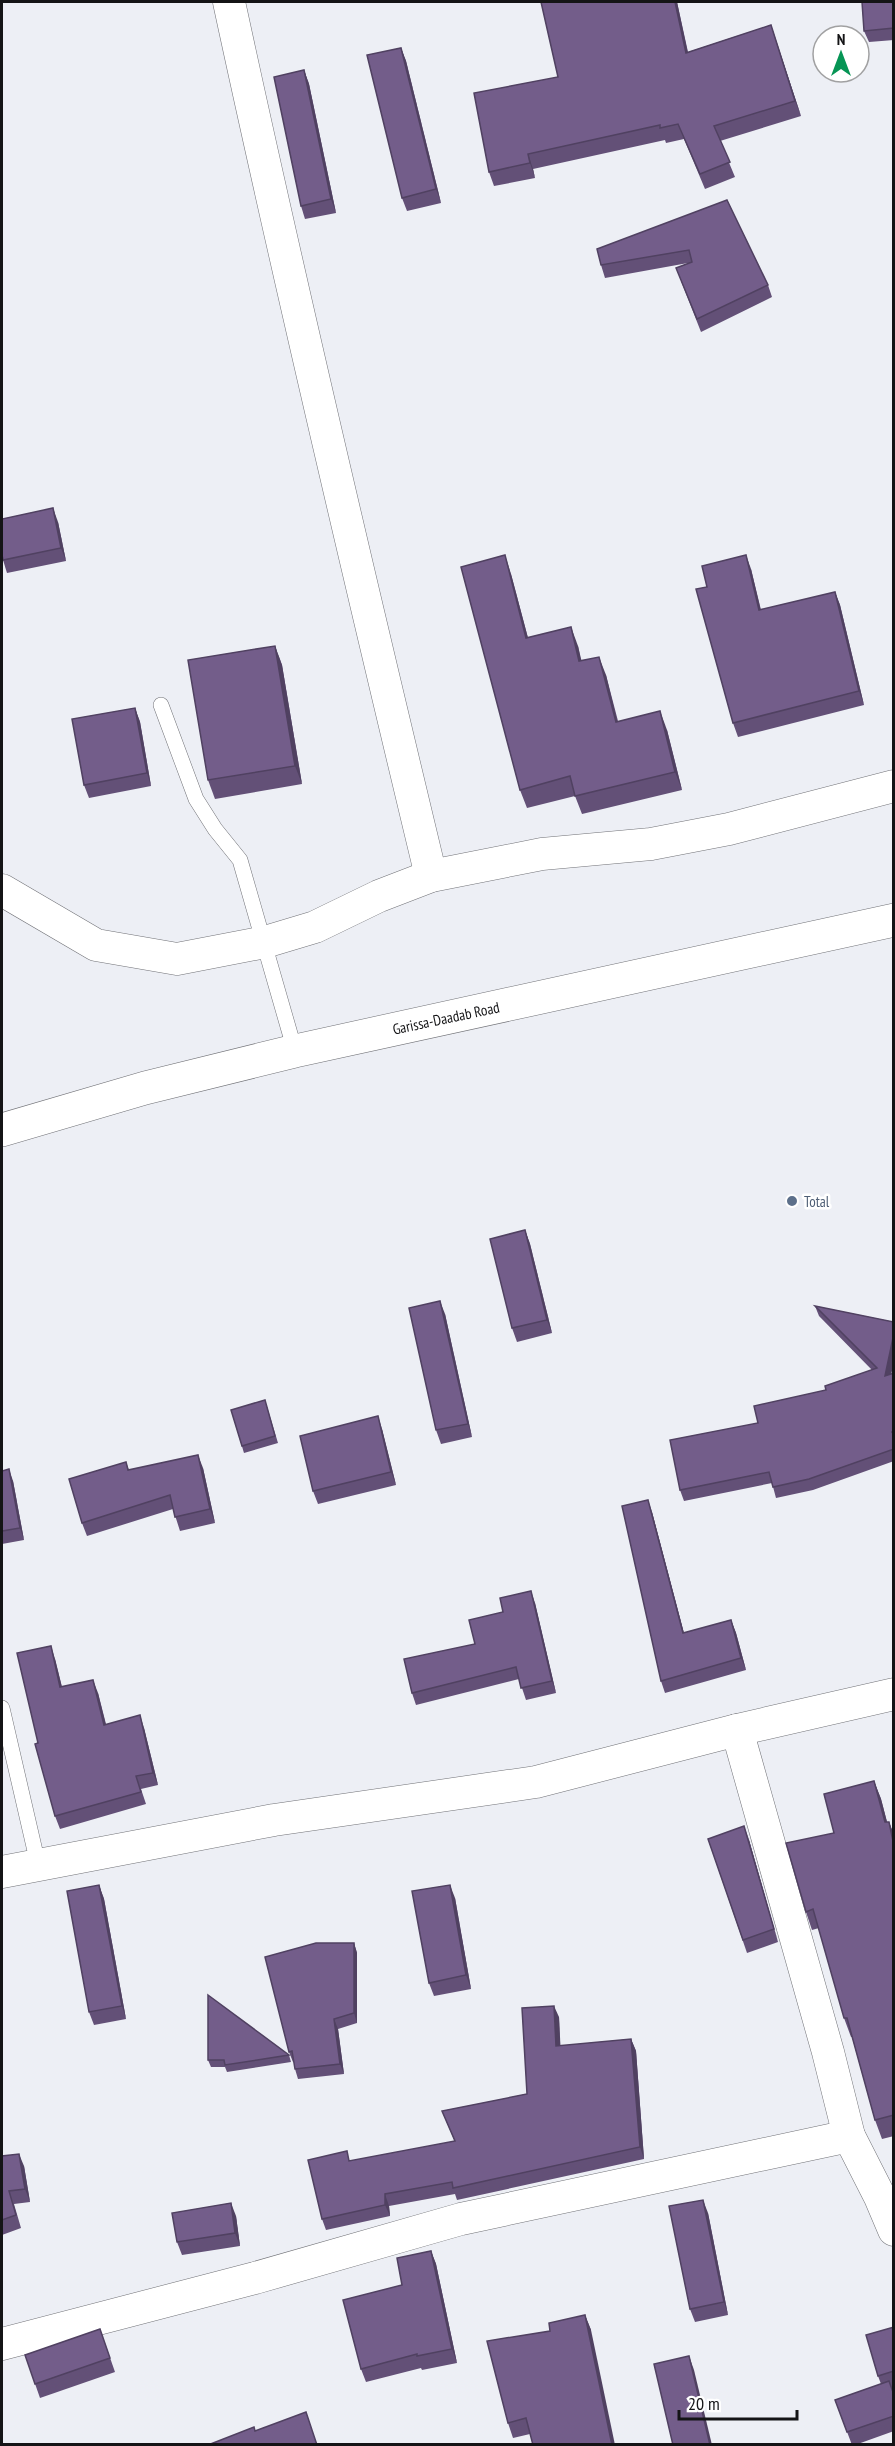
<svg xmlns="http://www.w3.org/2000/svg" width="895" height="2446" font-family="'PT Sans Narrow',sans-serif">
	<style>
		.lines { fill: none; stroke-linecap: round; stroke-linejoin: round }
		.lane-casing { stroke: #717277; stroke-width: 16 }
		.street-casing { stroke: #717277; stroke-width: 33 }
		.highway-casing { stroke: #717277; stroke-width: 34 }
		.lane { stroke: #fff; stroke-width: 15 }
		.street { stroke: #fff; stroke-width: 32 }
		.highway { stroke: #fff; stroke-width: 33 }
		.wall { fill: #635077 }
		.shaded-wall { fill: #504161 }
		.building { fill: #735d8a; stroke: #504161; stroke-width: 1.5 }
		.service-dot { fill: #5c6f8a; stroke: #fff; stroke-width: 2 }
		.labels { text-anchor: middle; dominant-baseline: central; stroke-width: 5; stroke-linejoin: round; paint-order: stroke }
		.street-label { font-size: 15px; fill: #141416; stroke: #fff }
		.service-label { font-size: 15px; fill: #4e5e75; stroke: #fff; text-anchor: start }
	</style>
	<rect width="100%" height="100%" fill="#edeff5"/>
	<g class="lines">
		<g class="lane-casing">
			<g id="lane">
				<path d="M161 705 196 799 215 829 240 860 295 1051"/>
				<path d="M2 1708 38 1864"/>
			</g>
		</g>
		<g class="street-casing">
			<g id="street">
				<path d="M229 2C292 294 361 585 431 876"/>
				<path d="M2 890 96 945 177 959 265 942 315 927 379 896 431 876 542 854 651 844 729 829 894 786"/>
				<path d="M737 1730 828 2052 849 2136 880 2197 894 2230"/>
				<path d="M2 1872 274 1820 536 1782 737 1730 894 1694"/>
				<path d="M2 2344 255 2278 461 2219 849 2136"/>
			</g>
		</g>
		<g class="highway-casing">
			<path id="highway" d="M2 1130 145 1088 295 1051 894 920"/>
		</g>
		<use href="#lane" class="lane"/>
		<use href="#street" class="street"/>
		<use href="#highway" class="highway"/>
	</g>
	<g class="wall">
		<path d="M541 2H677L688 52 771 25 801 116 720 141 735 177 705 189 684 139 666 143 665 140 533 169 535 178 494 186 489 172 558 77Z"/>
		<path d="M894 2V40L869 42 864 31Z"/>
		<path d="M401 48 406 61 441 203 407 211 402 198Z"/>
		<path d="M304 70 309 84 336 213 305 219 301 206Z"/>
		<path d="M727 200 768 285 772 297 701 332 681 281 688 263 605 278 601 265Z"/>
		<path d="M58 522 66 561 7 573 3 560Z"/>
		<path d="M751 569 761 610 835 592 840 605 864 705 738 737 733 723 707 587Z"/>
		<path d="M511 574 528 638 578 646 581 661 606 675 618 721 667 730 682 790 582 814 575 796 527 808 520 790Z"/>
		<path d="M275 646 282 665 302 784 215 799 208 780Z"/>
		<path d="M135 708 140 722 151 786 89 798 84 785Z"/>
		<path d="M525 1230 530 1244 552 1333 517 1342 512 1328Z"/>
		<path d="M815 1306 894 1322V1362L891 1374 894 1373V1461L813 1490 776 1498 772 1483 684 1501 680 1490 758 1423 872 1370 819 1316Z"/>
		<path d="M445 1314 472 1437 441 1444 436 1430Z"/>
		<path d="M265 1400 278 1443 244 1453 231 1410Z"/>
		<path d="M382 1429 396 1485 318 1504 313 1491Z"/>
		<path d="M126 1462 129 1470 203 1468 215 1523 180 1531 173 1509 87 1536 82 1523Z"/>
		<path d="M2 1471 13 1481 24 1540 2 1544Z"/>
		<path d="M652 1512 684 1633 731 1620 736 1633 746 1670 665 1693 661 1681Z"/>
		<path d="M535 1603 556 1693 526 1700 519 1679 416 1705 412 1693 475 1644Z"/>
		<path d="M55 1659 62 1687 98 1693 106 1724 144 1728 158 1785 141 1789 146 1804 60 1829 55 1816 38 1743Z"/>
		<path d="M874 1781 881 1799 887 1822H889L894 1835V2136L882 2139 875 2120 852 2037H851L844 2018 819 1928 812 1930 806 1912 834 1833Z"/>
		<path d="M708 1839 749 1840 778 1942 747 1953Z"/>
		<path d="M99 1885 104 1899 126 2019 94 2025 89 2012Z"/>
		<path d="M455 1898 471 1989 434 1996 429 1983Z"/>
		<path d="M354 1943 357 1953V2023L338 2029 344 2074 298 2079 295 2069 294 2062H293L289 2052Z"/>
		<path d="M559 2017 560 2046 631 2039 636 2051 644 2159 457 2200 455 2194 389 2206 390 2216 326 2230 322 2219 351 2161 455 2142 442 2111 527 2094Z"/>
		<path d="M289 2055 291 2062 227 2072 225 2067H211L208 2060Z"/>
		<path d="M2 2156 24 2166 30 2202 14 2204 21 2228 2 2235Z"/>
		<path d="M708 2213 728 2315 695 2322 690 2309Z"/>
		<path d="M236 2216 240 2246 182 2255 177 2242Z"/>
		<path d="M431 2251 436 2264 457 2363 422 2370 421 2368 366 2382 361 2369 402 2285Z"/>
		<path d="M585 2315 591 2330 530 2434 513 2438 508 2423 550 2331Z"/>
		<path d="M894 2327V2387L891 2388 894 2394V2431L855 2445H852L835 2400 881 2384 878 2376Z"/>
		<path d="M100 2329 115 2372 40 2398 25 2355Z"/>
	</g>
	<g class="shaded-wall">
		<path d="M675 2H677L691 68 686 53Z"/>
		<path d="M771 25 776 40 801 116 795 101Z"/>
		<path d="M401 48 406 61 441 203 436 189Z"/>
		<path d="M304 70 309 84 336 213 331 199Z"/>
		<path d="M528 154 533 169 535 178 530 163Z"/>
		<path d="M53 508 58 522 66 561 61 548Z"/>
		<path d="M505 555 511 574 533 657 526 638Z"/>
		<path d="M746 555 751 569 764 624 759 610Z"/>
		<path d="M835 592 840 605 864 705 859 691Z"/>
		<path d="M571 627 578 646 586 680 579 661Z"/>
		<path d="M275 646 282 665 302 784 295 766Z"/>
		<path d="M599 657 606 675 622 741 616 722Z"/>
		<path d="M135 708 140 722 151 786 147 773Z"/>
		<path d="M660 711 667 730 682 790 675 772Z"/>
		<path d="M525 1230 530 1244 552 1333 547 1320Z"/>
		<path d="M440 1301 445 1314 472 1437 468 1424Z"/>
		<path d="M894 1333V1362L888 1387 885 1376Z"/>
		<path d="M378 1416 382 1429 396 1485 391 1472Z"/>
		<path d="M198 1455 203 1468 215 1523 210 1509Z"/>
		<path d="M9 1469 13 1481 24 1540 20 1528Z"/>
		<path d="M648 1500 652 1512 687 1645 683 1633Z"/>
		<path d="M531 1591 535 1603 556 1693 552 1681Z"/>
		<path d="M731 1620 736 1633 746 1670 741 1658Z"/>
		<path d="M51 1646 55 1659 65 1700 60 1687Z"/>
		<path d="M93 1680 98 1693 109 1738 104 1725Z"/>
		<path d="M140 1715 144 1728 158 1785 153 1773Z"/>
		<path d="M874 1781 881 1799 892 1841 885 1822Z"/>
		<path d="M889 1822 894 1835V1846Z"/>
		<path d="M744 1826 749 1840 778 1942 774 1929Z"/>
		<path d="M99 1885 104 1899 126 2019 122 2006Z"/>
		<path d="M450 1885 455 1898 471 1989 466 1975Z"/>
		<path d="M354 1943 357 1953V2023L354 2013Z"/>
		<path d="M554 2006 559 2017 561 2057 556 2046Z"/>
		<path d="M334 2019 338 2029 344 2074 340 2064Z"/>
		<path d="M631 2039 636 2051 644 2159 640 2147Z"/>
		<path d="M19 2154 24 2166 30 2202 25 2189Z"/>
		<path d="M385 2194 389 2206 390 2216 385 2205Z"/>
		<path d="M703 2200 708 2213 728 2315 724 2302Z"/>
		<path d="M231 2203 236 2216 240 2246 235 2233Z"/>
		<path d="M431 2251 436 2264 457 2363 452 2349Z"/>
		<path d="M585 2315 591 2330 615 2445H612Z"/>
		<path d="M689 2356 694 2370 712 2445H710Z"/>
	</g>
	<g class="building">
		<path d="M541 2H675L686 53 771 25 795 101 714 126 730 162 700 174 678 124 660 128V125L528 154 530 163 489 172 474 93 558 77Z"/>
		<path d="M862 2H894V28L864 31Z"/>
		<path d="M401 48 436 189 402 198 367 55Z"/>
		<path d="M304 70 331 199 301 206 274 77Z"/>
		<path d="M727 200 768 285 697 319 676 268 692 262 689 250 601 265 597 249Z"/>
		<path d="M53 508 61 548 3 560 2 555V519Z"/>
		<path d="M505 555 526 638 571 627 579 661 599 657 616 722 660 711 675 772 575 796 570 776 520 790 461 567Z"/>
		<path d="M746 555 759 610 835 592 859 691 733 723 696 589 707 587 702 566Z"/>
		<path d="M275 646 295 766 208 780 188 660Z"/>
		<path d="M135 708 147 773 84 785 72 719Z"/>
		<path d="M525 1230 547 1320 512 1328 490 1239Z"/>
		<path d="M440 1301 468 1424 436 1430 409 1308Z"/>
		<path d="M815 1306 894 1322V1333L885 1376 894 1373V1431L892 1432 894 1435V1449L809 1479 773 1487 769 1472 680 1490 670 1440 758 1423 754 1406 826 1390 825 1386 877 1368Z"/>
		<path d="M265 1400 275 1436 242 1446 231 1410Z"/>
		<path d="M378 1416 391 1472 313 1491 300 1436Z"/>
		<path d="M198 1455 210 1509 175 1517 170 1495 82 1523 69 1479 126 1462 128 1470Z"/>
		<path d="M9 1469 20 1528 2 1531V1471Z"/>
		<path d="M648 1500 683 1633 731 1620 741 1658 661 1681 622 1506Z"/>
		<path d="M531 1591 552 1681 521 1688 516 1667 412 1693 404 1659 475 1644 469 1620 503 1612 500 1598Z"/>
		<path d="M51 1646 60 1687 93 1680 104 1725 140 1715 153 1773 136 1776 141 1792 55 1816 35 1744 38 1743 17 1653Z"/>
		<path d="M874 1781 885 1822H889L894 1846V2115L875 2120 847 2018H844L813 1909 806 1912 786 1843 834 1833 824 1794Z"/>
		<path d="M744 1826 774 1929 743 1940 708 1839Z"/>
		<path d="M99 1885 122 2006 89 2012 67 1891Z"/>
		<path d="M450 1885 466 1975 429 1983 412 1891Z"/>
		<path d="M316 1943H354V2013L334 2019 340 2064 295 2069 292 2051 289 2052 265 1957Z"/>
		<path d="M208 1995 289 2055 225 2065 224 2060H208Z"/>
		<path d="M554 2006 556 2046 631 2039 640 2147 453 2188 452 2182 385 2194V2205L322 2219 308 2160 347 2151 349 2161 455 2141 442 2111 527 2094 522 2008Z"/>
		<path d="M19 2154 25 2189 9 2191 16 2215 2 2220V2156Z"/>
		<path d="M703 2200 724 2302 690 2309 669 2206Z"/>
		<path d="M231 2203 235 2233 177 2242 172 2213Z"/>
		<path d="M431 2251 452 2349 417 2356V2354L361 2369 343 2300 402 2285 397 2258Z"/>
		<path d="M585 2315 612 2445H533L526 2418 508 2423 487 2341 550 2331 549 2323Z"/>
		<path d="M894 2327V2371L878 2376 866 2335Z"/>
		<path d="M100 2329 110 2358 35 2384 25 2355Z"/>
		<path d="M689 2356 710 2445H673L654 2364Z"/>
		<path d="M889 2381 894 2395V2416L847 2432 835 2400Z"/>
		<path d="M306 2412 317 2445H208L254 2427 255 2431Z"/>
	</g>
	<circle class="service-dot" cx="792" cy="1201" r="6"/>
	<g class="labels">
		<g class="street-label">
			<text transform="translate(446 1018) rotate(-12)">Garissa-Daadab Road</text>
		</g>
		<g class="service-label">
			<text x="804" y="1201">Total</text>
		</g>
	</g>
	<rect width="895" height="2446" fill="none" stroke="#141416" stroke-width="6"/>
	<g transform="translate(841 54)"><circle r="28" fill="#ffffff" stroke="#a1a1a2" stroke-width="1.5"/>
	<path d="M0-4.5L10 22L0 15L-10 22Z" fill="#069555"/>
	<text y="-9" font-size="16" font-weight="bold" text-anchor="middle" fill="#141416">N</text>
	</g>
	<path d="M679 2410v9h118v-9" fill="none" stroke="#141416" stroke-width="3"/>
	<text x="688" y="2410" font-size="18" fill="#141416" stroke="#ffffff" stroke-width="4.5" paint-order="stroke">20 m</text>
</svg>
